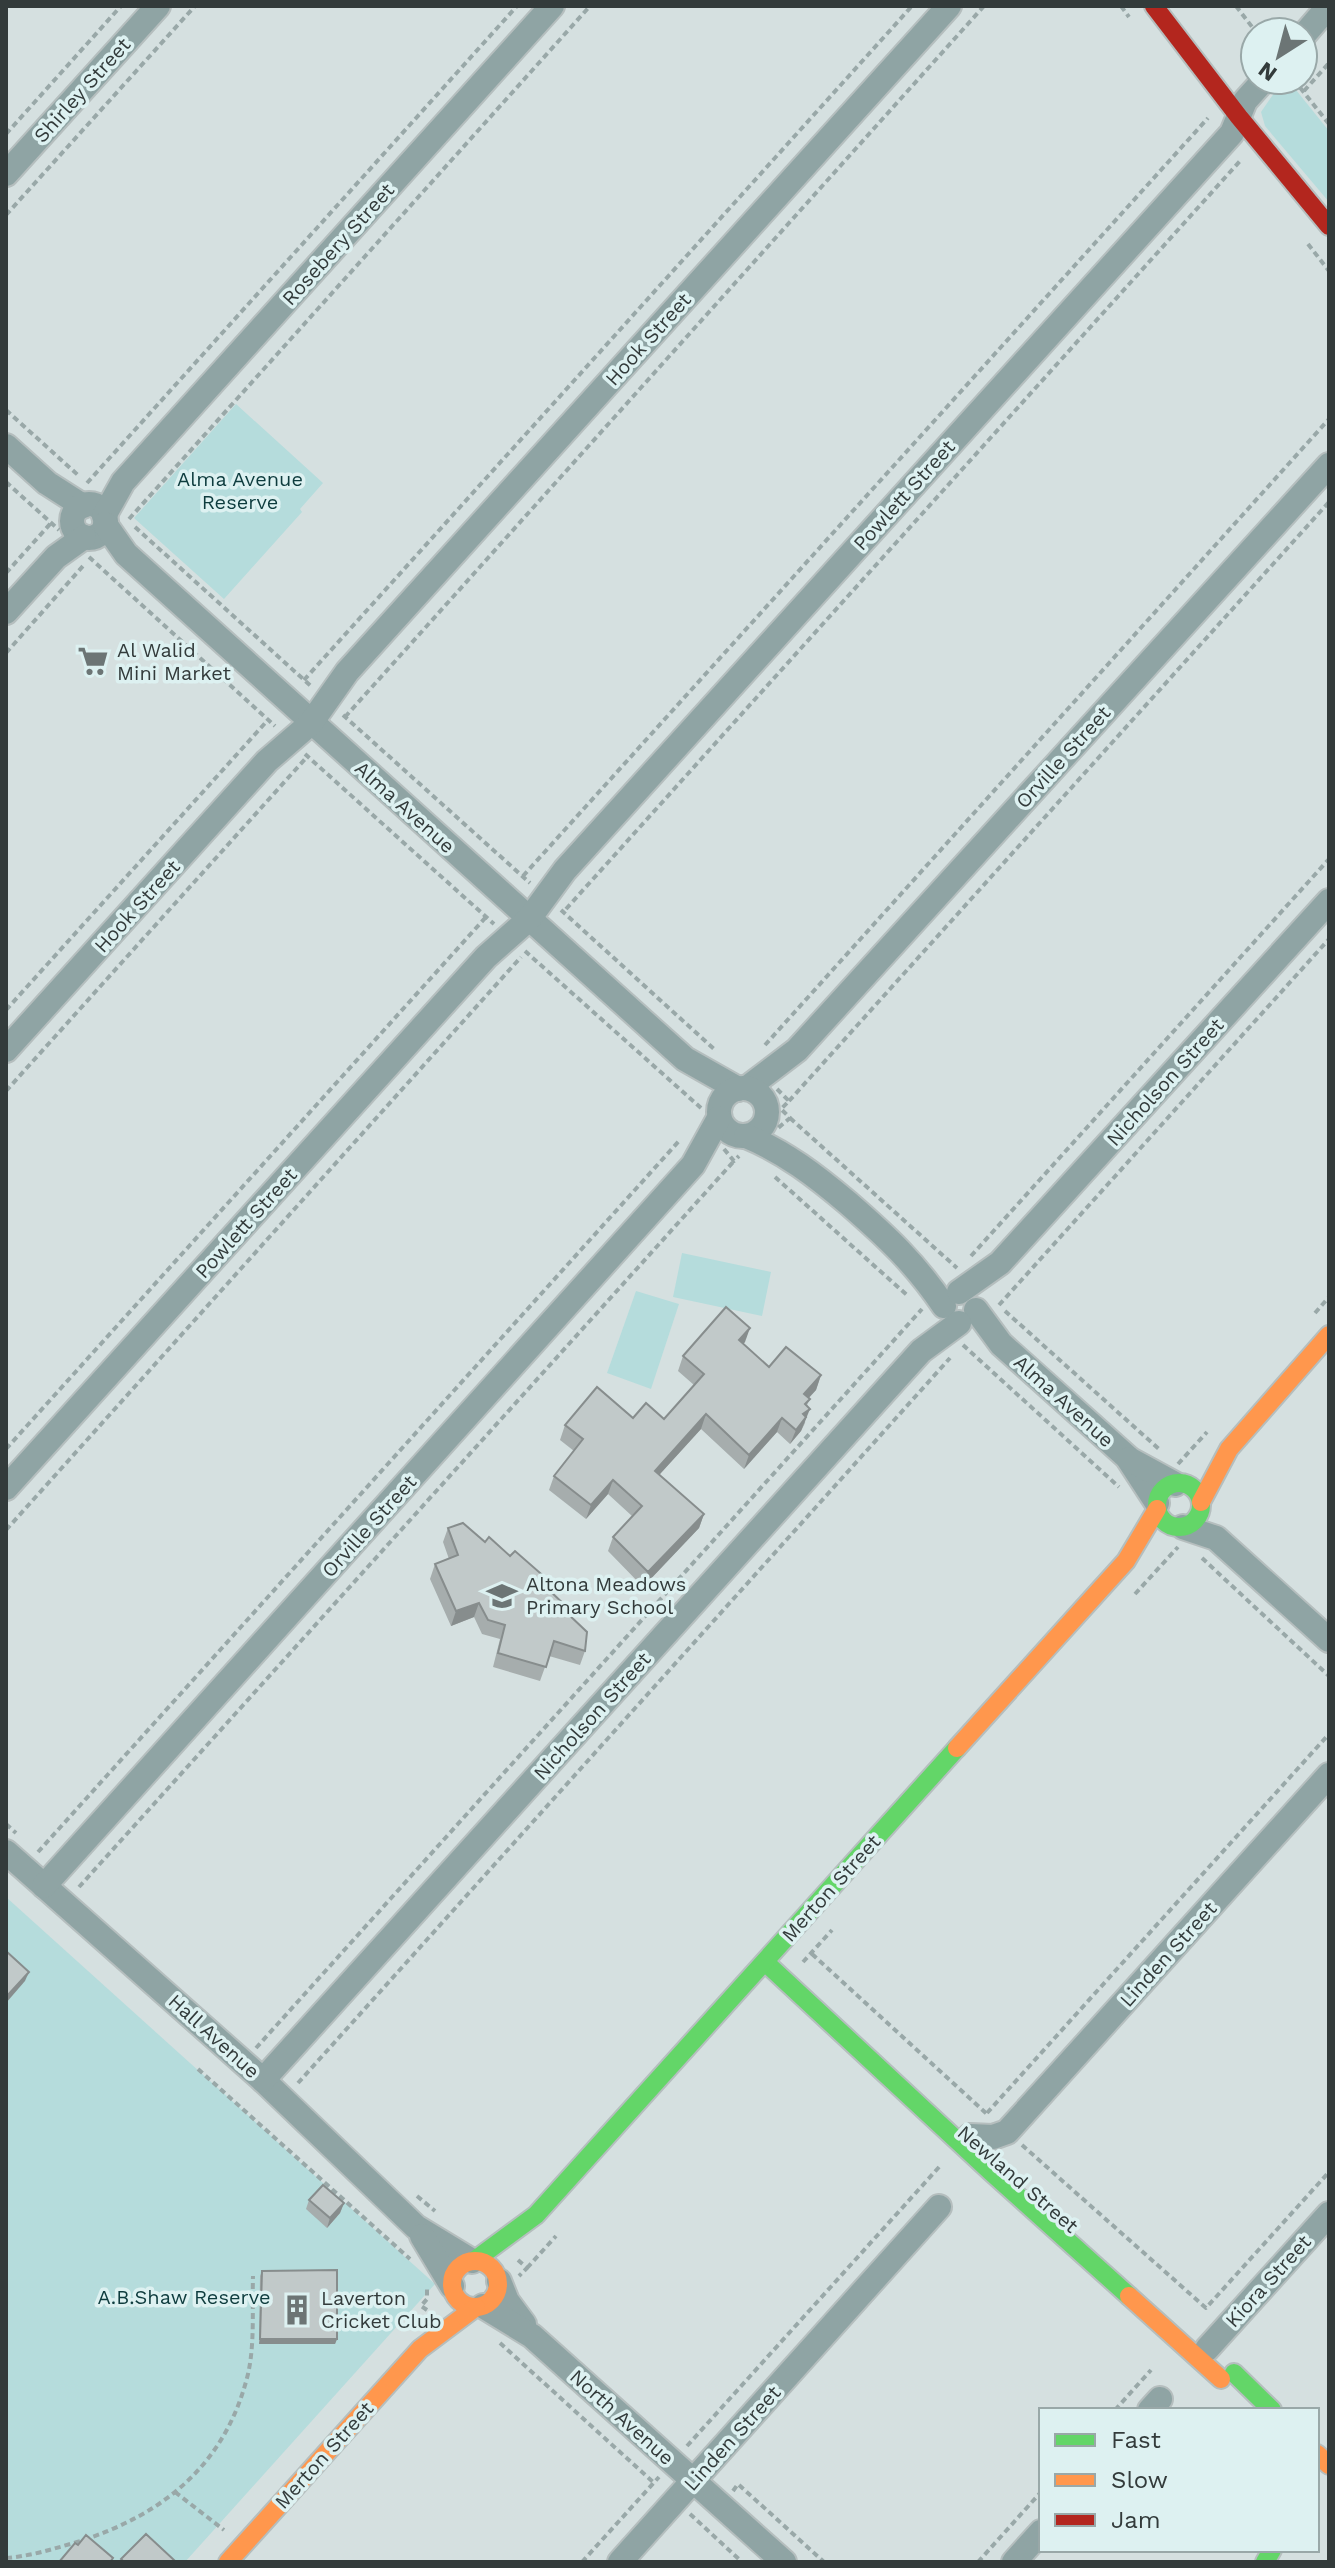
<svg xmlns="http://www.w3.org/2000/svg" width="1335" height="2568" font-family="'Work Sans',sans-serif">
	<style>
		.green { fill: #b5dcdc }
		.lines { fill: none; stroke-linecap: round; stroke-linejoin: round }
		.street-casing { stroke: #b5bebe; stroke-width: 28 }
		.fast-casing { stroke: #b5bebe; stroke-width: 22 }
		.slow-casing { stroke: #b5bebe; stroke-width: 22 }
		.jam-casing { stroke: #b5bebe; stroke-width: 22 }
		.path { stroke: #99a8a8; stroke-width: 4; stroke-dasharray: 6 4; stroke-linecap: butt }
		.street { stroke: #8fa4a4; stroke-width: 24 }
		.fast { stroke: #63d668; stroke-width: 18 }
		.slow { stroke: #ff974d; stroke-width: 18 }
		.jam { stroke: #b3261e; stroke-width: 18 }
		.wall { fill: #a6adad }
		.shaded-wall { fill: #878d8d }
		.building { fill: #c1c9c9; stroke: #878d8d; stroke-width: 2 }
		.labels { text-anchor: middle; dominant-baseline: central; stroke-width: 7; stroke-linejoin: round; paint-order: stroke }
		.street-label { font-size: 20px; fill: #333b3b; stroke: #ddf1f1 }
		.park-label { font-size: 20px; fill: #0e3c3e; stroke: #ddf1f1 }
		.poi-label { font-size: 20px; fill: #333b3b; stroke: #ddf1f1; text-anchor: start }
	</style>
	<rect width="100%" height="100%" fill="#d5e0e0"/>
	<g class="green">
		<path d="M1283 80H1288L1329 131V202L1265 126 1261 112Z"/>
		<path d="M236 404 323 483 300 509 302 512 224 599 134 518Z"/>
		<path d="M682 1253 771 1272 762 1316 673 1297Z"/>
		<path d="M636 1291 679 1304 651 1389 607 1373Z"/>
		<path d="M6 1897 435 2284 185 2562H6Z"/>
	</g>
	<g class="lines">
		<g class="street-casing">
			<g id="street">
				<path d="M1303 36 1329 6"/>
				<path d="M6 174 158 6"/>
				<path d="M6 446 47 483 83 506"/>
				<circle cx="89" cy="521" r="17"/>
				<path d="M104 516 123 482 552 6"/>
				<path d="M105 524 126 554 685 1059 738 1089"/>
				<path d="M6 612 56 557 84 537"/>
				<path d="M6 1050 267 761 311 723 347 672 949 6"/>
				<path d="M747 1088 797 1050 1329 465"/>
				<circle cx="743" cy="1112" r="24"/>
				<path d="M746 1136C785 1152 816 1176 848 1203 887 1237 915 1263 944 1306"/>
				<path d="M959 1292 1000 1263 1329 901"/>
				<path d="M976 1310 1001 1344 1127 1457 1157 1503"/>
				<path d="M1129 1459 1175 1484"/>
				<path d="M6 1488 486 957 529 919 565 870 1232 133 1245 101 1264 80"/>
				<path d="M1183 1527 1216 1538 1329 1640"/>
				<path d="M6 1852 263 2080 416 2227 472 2261"/>
				<path d="M44 1886 693 1165 719 1118"/>
				<path d="M263 2080 921 1351 959 1323"/>
				<path d="M970 2136 993 2137 1007 2132 1329 1775"/>
				<path d="M422 2236 452 2286"/>
				<path d="M499 2281 507 2301 524 2324"/>
				<path d="M483 2306 532 2336 784 2562"/>
				<path d="M1207 2349 1329 2214"/>
				<path d="M1150 2410 1160 2399"/>
				<path d="M620 2562 939 2207"/>
				<path d="M1014 2562 1041 2532"/>
			</g>
		</g>
		<g class="fast-casing">
			<g id="fast">
				<circle cx="1179" cy="1505" r="22"/>
				<path d="M765 1962 991 2172 1129 2296"/>
				<path d="M475 2260 536 2215 957 1748"/>
				<path d="M1234 2373 1272 2410"/>
				<path d="M1265 2562 1272 2550"/>
			</g>
		</g>
		<g class="slow-casing">
			<g id="slow">
				<path d="M1201 1502 1229 1449 1329 1335"/>
				<path d="M957 1748 1126 1561 1157 1509"/>
				<circle cx="475" cy="2284" r="23"/>
				<path d="M1129 2296 1221 2379"/>
				<path d="M1317 2454 1329 2465"/>
				<path d="M228 2562 420 2349 476 2307"/>
			</g>
		</g>
		<g class="jam-casing">
			<path id="jam" d="M1154 6 1239 117 1329 226"/>
		</g>
		<g class="path">
			<path d="M1121 6 1129 17"/>
			<path d="M1236 6 1256 32"/>
			<path d="M1294 80 1329 124"/>
			<path d="M1304 91 1329 63"/>
			<path d="M6 134 121 6"/>
			<path d="M6 215 195 6"/>
			<path d="M1308 244 1329 271"/>
			<path d="M6 410 79 476"/>
			<path d="M6 482 59 530"/>
			<path d="M87 483 517 6"/>
			<path d="M129 519 590 6"/>
			<path d="M135 527 313 688"/>
			<path d="M89 557 275 726"/>
			<path d="M6 573 51 523"/>
			<path d="M6 653 83 566"/>
			<path d="M304 680 912 6"/>
			<path d="M343 715 530 883"/>
			<path d="M345 717 984 6"/>
			<path d="M305 754 494 924"/>
			<path d="M523 876 1208 118"/>
			<path d="M566 909 1240 161"/>
			<path d="M561 910 714 1049"/>
			<path d="M525 951 701 1108"/>
			<path d="M6 1010 267 721"/>
			<path d="M765 1045 1329 419"/>
			<path d="M777 1089 789 1101 781 1109 790 1118 778 1128"/>
			<path d="M6 1091 306 758"/>
			<path d="M789 1101 1329 502"/>
			<path d="M790 1118 957 1268"/>
			<path d="M724 1149 734 1161 739 1156"/>
			<path d="M775 1177 908 1296"/>
			<path d="M971 1256 1329 859"/>
			<path d="M999 1305 1329 939"/>
			<path d="M1005 1311 1160 1450"/>
			<path d="M1315 1313 1329 1297"/>
			<path d="M963 1345 1119 1487"/>
			<path d="M6 1449 486 917"/>
			<path d="M1178 1464 1207 1432"/>
			<path d="M6 1530 521 957"/>
			<path d="M1202 1558 1329 1676"/>
			<path d="M1135 1594 1178 1547"/>
			<path d="M6 1824 16 1833"/>
			<path d="M38 1852 679 1141"/>
			<path d="M79 1887 734 1161"/>
			<path d="M812 1954 988 2115"/>
			<path d="M803 1962 832 1930"/>
			<path d="M256 2048 922 1309"/>
			<path d="M198 2069 410 2259"/>
			<path d="M298 2083 950 1358"/>
			<path d="M987 2113 1329 1734"/>
			<path d="M1022 2145 1206 2308 1329 2172"/>
			<path d="M417 2196 435 2211"/>
			<path d="M518 2260 527 2268 519 2276"/>
			<path d="M527 2268 556 2236"/>
			<path d="M427 2310 421 2306 427 2299V2288"/>
			<path d="M500 2343 653 2482"/>
			<path d="M1115 2410 1151 2370"/>
			<path d="M687 2446 940 2166"/>
			<path d="M733 2491 738 2484 824 2562"/>
			<path d="M175 2492 224 2530"/>
			<path d="M690 2514 742 2562"/>
			<path d="M6 2558C31 2556 53 2549 77 2542 164 2515 226 2464 248 2374 255 2343 252 2308 253 2276"/>
			<path d="M582 2562 659 2477"/>
			<path d="M978 2562 1041 2492"/>
		</g>
		<use href="#street" class="street"/>
		<use href="#fast" class="fast"/>
		<use href="#slow" class="slow"/>
		<use href="#jam" class="jam"/>
	</g>
	<g class="wall">
		<path d="M745 1342 743 1344 769 1367 821 1375 816 1390 809 1398 810 1399 807 1405 805 1423 801 1431 790 1444 777 1432 744 1469 701 1429 659 1475 704 1514 699 1528 643 1587 608 1551 613 1537 632 1516 608 1494 586 1519 549 1490 554 1476 574 1451 560 1440 565 1425 633 1418 664 1419 694 1385 678 1371 683 1356Z"/>
		<path d="M448 1528 485 1542 510 1556 555 1586 552 1593 567 1613 585 1651 580 1665 549 1656 540 1681 493 1667 500 1639 482 1634 474 1617 451 1626 430 1579 435 1564 449 1559 443 1542Z"/>
		<path d="M309 2200 344 2203 340 2213 327 2228 306 2209Z"/>
		<path d="M262 2271 337 2339 335 2344H259L260 2276Z"/>
	</g>
	<g class="shaded-wall">
		<path d="M750 1328 745 1342 734 1354 739 1340Z"/>
		<path d="M821 1375 816 1390 799 1408 804 1394Z"/>
		<path d="M810 1409 801 1431 790 1444 803 1414Z"/>
		<path d="M706 1414 701 1429 650 1485 655 1471Z"/>
		<path d="M782 1418 777 1432 744 1469 749 1455Z"/>
		<path d="M613 1480 608 1494 586 1519 591 1505Z"/>
		<path d="M704 1514 699 1528 643 1587 648 1572Z"/>
		<path d="M479 1603 474 1617 451 1626 456 1611Z"/>
		<path d="M29 1972 25 1981 6 2003V1997Z"/>
		<path d="M344 2203 340 2213 327 2228 330 2218Z"/>
		<path d="M260 2339H337L335 2344H259Z"/>
	</g>
	<g class="building">
		<path d="M726 1307 750 1328 739 1340 769 1367 786 1347 821 1375 804 1394 810 1399 805 1404 810 1409 803 1414 806 1417 796 1430 782 1418 749 1455 706 1414 655 1471 704 1514 648 1572 613 1537 642 1506 613 1480 591 1505 554 1476 583 1439 565 1425 597 1387 633 1418 646 1403 664 1419 704 1374 683 1356Z"/>
		<path d="M463 1523 485 1542 489 1537 510 1556 515 1551 555 1586 550 1591 569 1609 567 1613 587 1632 585 1651 554 1641 546 1667 498 1653 505 1625 488 1620 479 1603 456 1611 435 1564 458 1555 448 1528Z"/>
		<path d="M6 1951 29 1972 6 1997Z"/>
		<path d="M323 2185 344 2203 330 2218 309 2200Z"/>
		<path d="M337 2270V2339H260L262 2271Z"/>
		<path d="M146 2534 174 2560 172 2562H124L121 2559Z"/>
		<path d="M86 2535 113 2558 110 2562H59L75 2543 78 2545Z"/>
	</g>
	<defs>
		<g id="supermarket-bare" transform="scale(2.4)"><path d="M-6-5.5h2.5l.6 2H6L4.5 2H-2.5L-4.4-4H-6ZM-1.5 3.2a1.3 1.3 0 1 0 .1 0ZM3 3.2a1.3 1.3 0 1 0 .1 0Z" fill="#6c7575" stroke="#ddf1f1" stroke-width="2.5" paint-order="stroke"/></g>
		<g id="school-bare" transform="scale(2.4)"><path d="M0-5L7-2L0 1L-7-2ZM-4 1L0 2.5L4 1V4Q0 6-4 4Z" fill="#6c7575" stroke="#ddf1f1" stroke-width="2.5" paint-order="stroke"/></g>
		<g id="building-bare" transform="scale(2.4)"><path d="M-4-6H4V6H1V3H-1V6H-4ZM-2.5-4.3h1.7v1.8h-1.7ZM.8-4.3h1.7v1.8H.8ZM-2.5-1h1.7V.8h-1.7ZM.8-1h1.7V.8H.8Z" fill="#6c7575" stroke="#ddf1f1" stroke-width="2.5" paint-order="stroke"/></g>
	</defs>
	<g fill-rule="evenodd">
		<use href="#supermarket-bare" x="93" y="661"/>
		<use href="#school-bare" x="502" y="1596"/>
		<use href="#building-bare" x="297" y="2310"/>
	</g>
	<g class="labels">
		<g class="street-label">
			<text transform="translate(82 90) rotate(-48)">Shirley Street</text>
			<text transform="translate(338 244) rotate(-48)">Rosebery Street</text>
			<text transform="translate(648 339) rotate(-48)">Hook Street</text>
			<text transform="translate(904 495) rotate(-48)">Powlett Street</text>
			<text transform="translate(1063 757) rotate(-48)">Orville Street</text>
			<text transform="translate(405 807) rotate(42)">Alma Avenue</text>
			<text transform="translate(137 906) rotate(-48)">Hook Street</text>
			<text transform="translate(1165 1082) rotate(-48)">Nicholson Street</text>
			<text transform="translate(246 1223) rotate(-48)">Powlett Street</text>
			<text transform="translate(1064 1401) rotate(42)">Alma Avenue</text>
			<text transform="translate(369 1526) rotate(-48)">Orville Street</text>
			<text transform="translate(592 1716) rotate(-48)">Nicholson Street</text>
			<text transform="translate(831 1888) rotate(-48)">Merton Street</text>
			<text transform="translate(1168 1954) rotate(-48)">Linden Street</text>
			<text transform="translate(214 2036) rotate(42)">Hall Avenue</text>
			<text transform="translate(1018 2179) rotate(41)">Newland Street</text>
			<text transform="translate(1268 2281) rotate(-48)">Kiora Street</text>
			<text transform="translate(622 2417) rotate(42)">North Avenue</text>
			<text transform="translate(732 2438) rotate(-48)">Linden Street</text>
			<text transform="translate(324 2455) rotate(-48)">Merton Street</text>
		</g>
		<g class="park-label">
			<text x="240" y="479">Alma Avenue<tspan x="240" dy="23">Reserve</tspan></text>
			<text x="184" y="2297">A.B.Shaw Reserve</text>
		</g>
		<g class="poi-label">
			<text x="117" y="650">Al Walid<tspan x="117" dy="23">Mini Market</tspan></text>
			<text x="526" y="1584">Altona Meadows<tspan x="526" dy="23">Primary School</tspan></text>
			<text x="321" y="2298">Laverton<tspan x="321" dy="23">Cricket Club</tspan></text>
		</g>
	</g>
	<rect width="1335" height="2568" fill="none" stroke="#333b3b" stroke-width="16"/>
	<rect x="1039" y="2408" width="280" height="144" fill="#ddf1f1" stroke="#99a8a8" stroke-width="2"/>
	<rect x="1055" y="2434" width="40" height="12" fill="#63d668" stroke="#99a8a8" stroke-width="2"/>
	<text x="1111" y="2448" font-size="24" fill="#333b3b">Fast</text>
	<rect x="1055" y="2474" width="40" height="12" fill="#ff974d" stroke="#99a8a8" stroke-width="2"/>
	<text x="1111" y="2488" font-size="24" fill="#333b3b">Slow</text>
	<rect x="1055" y="2514" width="40" height="12" fill="#b3261e" stroke="#99a8a8" stroke-width="2"/>
	<text x="1111" y="2528" font-size="24" fill="#333b3b">Jam</text>
	<g transform="translate(1279 56) rotate(216)"><circle r="38" fill="#ddf1f1" stroke="#99a8a8" stroke-width="2"/>
	<path d="M0-6L14 30L0 20L-14 30Z" fill="#6c7575"/>
	<text y="-12" font-size="22" font-weight="bold" text-anchor="middle" fill="#333b3b">N</text>
	</g>
</svg>
